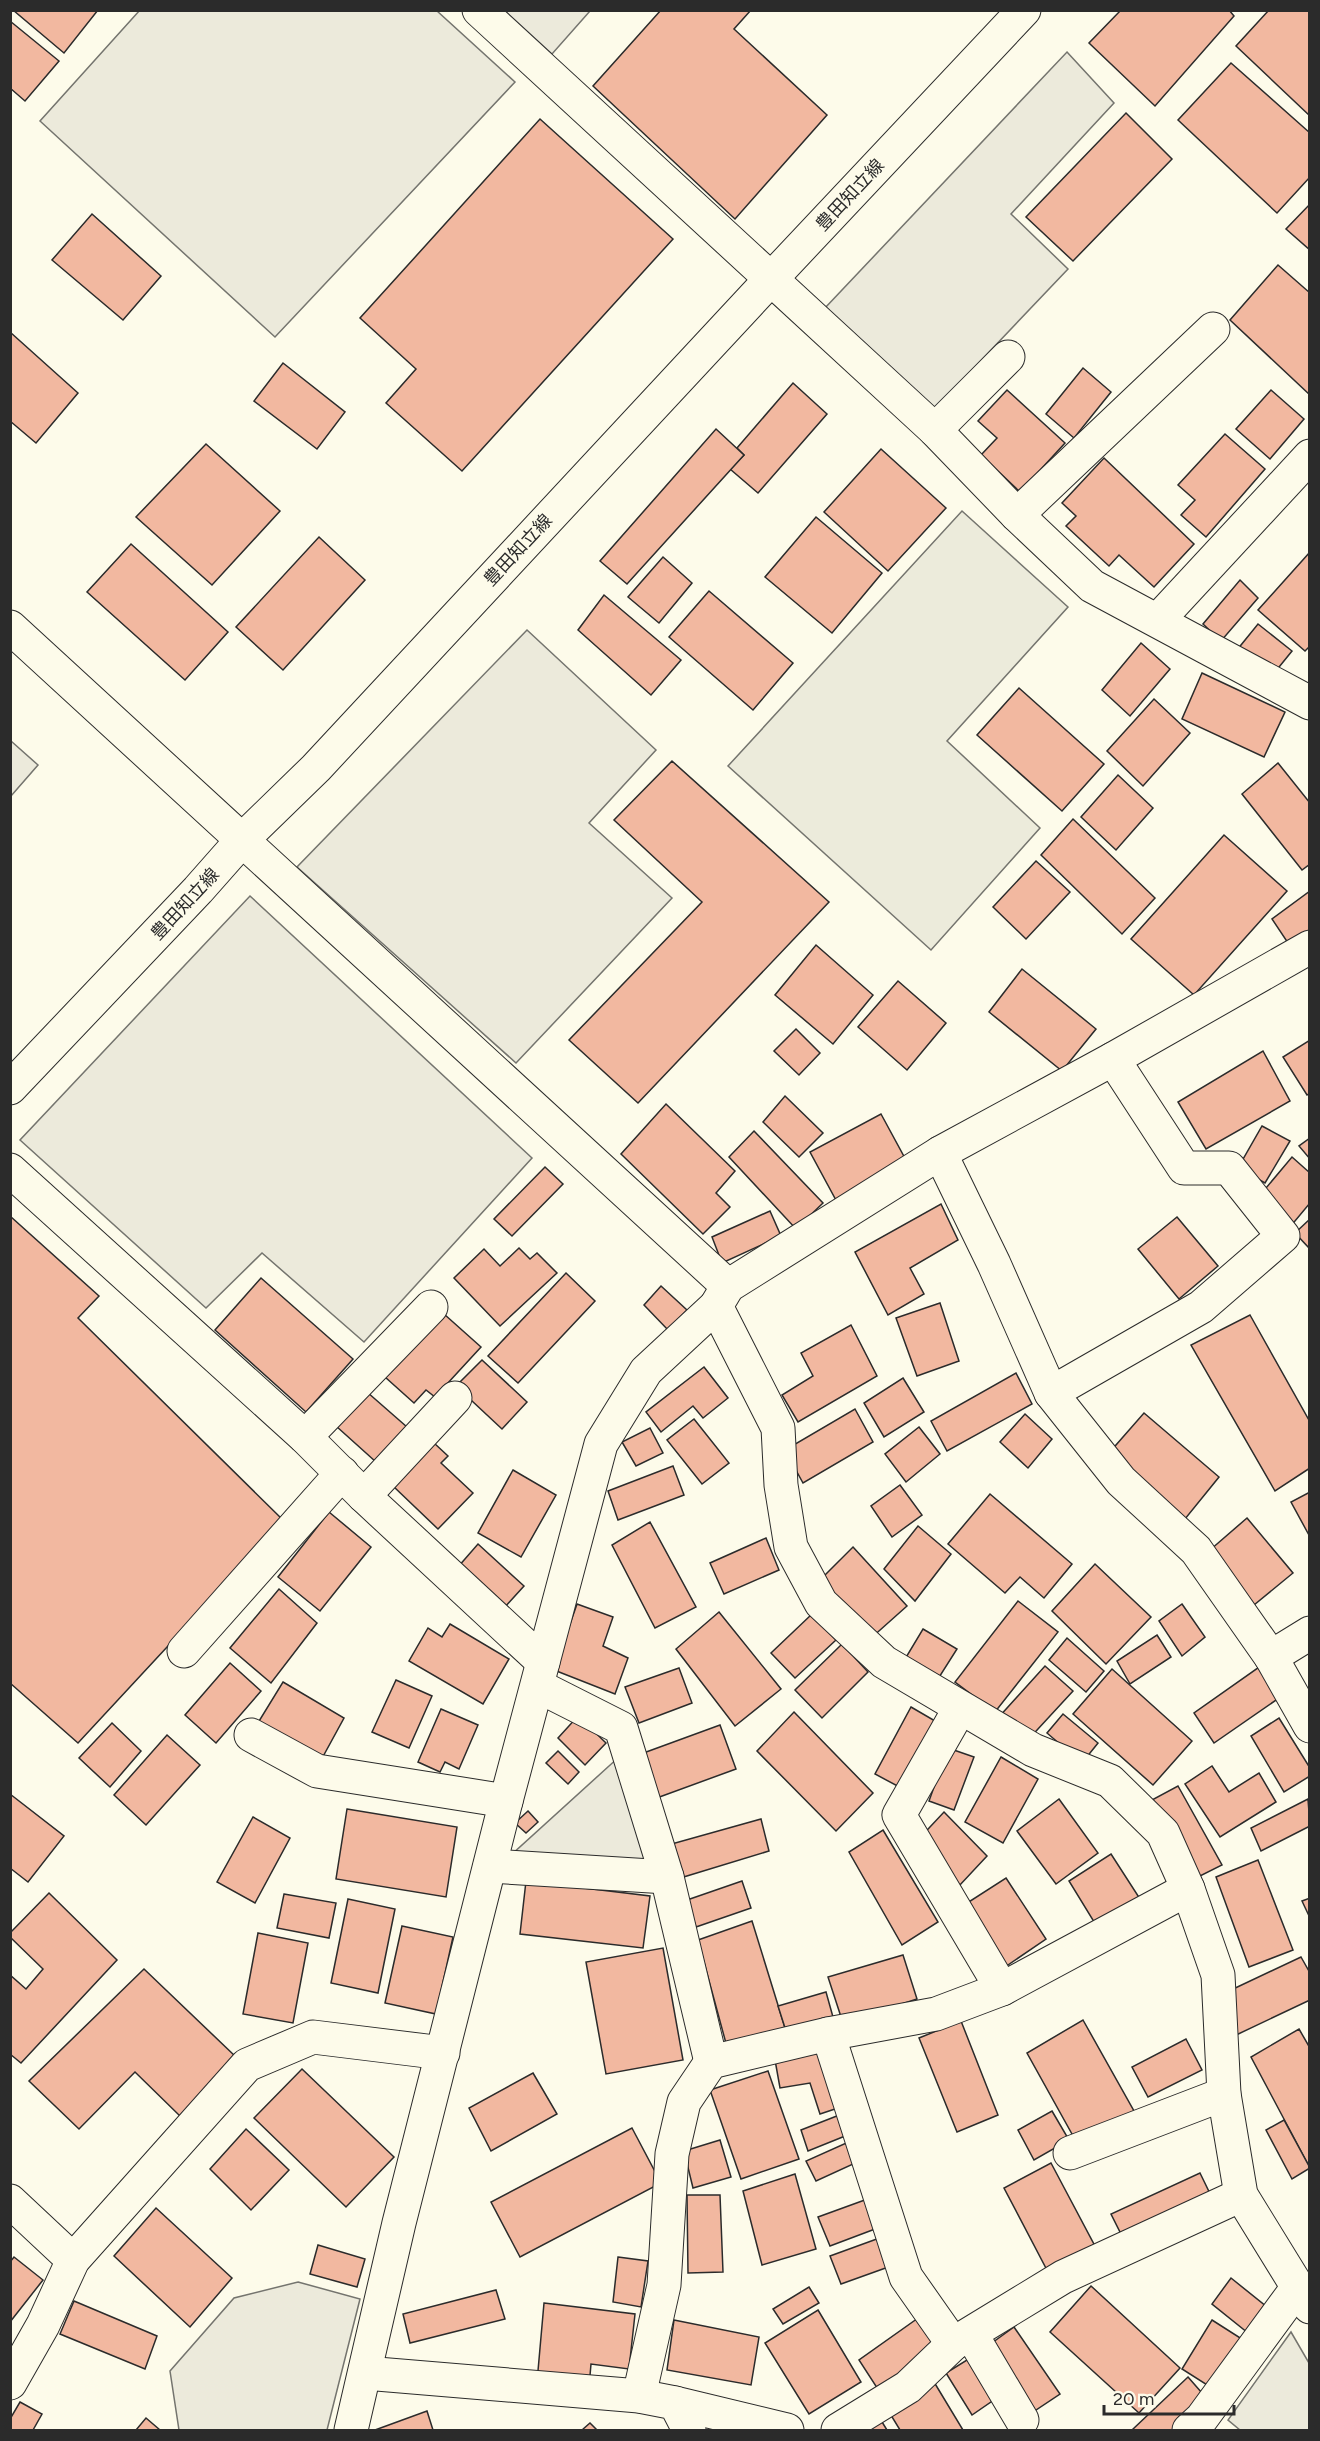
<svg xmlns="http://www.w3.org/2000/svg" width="1320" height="2441" font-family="Figtree,'Noto Sans JP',sans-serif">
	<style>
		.green { fill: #ecebdb; stroke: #74746e; stroke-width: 1.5 }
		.parking { fill: #eceadb; stroke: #74746e; stroke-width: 1.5 }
		.building { fill: #f2b8a0; stroke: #2b2b2b; stroke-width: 1.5 }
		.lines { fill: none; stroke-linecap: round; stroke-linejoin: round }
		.minor-casing { stroke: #2b2b2b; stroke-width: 35 }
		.major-casing { stroke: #2b2b2b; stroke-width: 35 }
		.minor { stroke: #fdfbea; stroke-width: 33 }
		.major { stroke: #fdfbea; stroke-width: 33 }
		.labels { text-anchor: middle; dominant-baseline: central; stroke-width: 4.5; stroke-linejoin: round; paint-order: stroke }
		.street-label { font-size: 18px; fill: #2b2b2b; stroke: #fdfbea }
	</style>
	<rect width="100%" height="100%" fill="#fdfbea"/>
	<path class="green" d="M962 511 1068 607 947 741 1040 828 931 950 728 766Z"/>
	<g class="parking">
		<path d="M140 10 437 11 515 82 275 337 40 121Z"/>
		<path d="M505 11H590L552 54Z"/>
		<path d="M1067 52 1114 103 1011 214 1068 269 932 412 825 308Z"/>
		<path d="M527 630 656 750 589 823 672 898 516 1063 297 867Z"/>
		<path d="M11 741 38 765 11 796Z"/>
		<path d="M250 896 532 1158 364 1342 262 1253 206 1308 20 1140Z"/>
		<path d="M620 1756 652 1869 510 1856Z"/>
		<path d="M298 2282 360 2299 327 2430H179L170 2371 234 2298Z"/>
		<path d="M1291 2332 1309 2363V2430H1240L1228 2420Z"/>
	</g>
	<g class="building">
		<path d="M13 10H98L64 53Z"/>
		<path d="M661 10H751L734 29 827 115 735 219 593 86Z"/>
		<path d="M1121 10H1229L1234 16 1155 106 1089 43Z"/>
		<path d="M1269 10H1310V116L1236 46Z"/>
		<path d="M10 21 59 61 25 101 10 88Z"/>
		<path d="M1231 63 1310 133V177L1277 213 1178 120Z"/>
		<path d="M1126 113 1172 159 1073 261 1026 217Z"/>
		<path d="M540 119 673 239 462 471 386 403 416 369 360 318Z"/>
		<path d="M1310 204V250L1286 229Z"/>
		<path d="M92 214 161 276 123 320 52 260Z"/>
		<path d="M1278 265 1310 293V395L1230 320Z"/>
		<path d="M10 332 78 393 36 443 10 421Z"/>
		<path d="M283 363 345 412 317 449 254 401Z"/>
		<path d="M1083 368 1111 392 1074 438 1046 414Z"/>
		<path d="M793 383 827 414 758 493 730 469 744 455 737 448Z"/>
		<path d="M1007 390 1065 443 1020 492 981 455 997 438 978 421Z"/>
		<path d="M1271 390 1304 419 1270 459 1236 429Z"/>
		<path d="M716 429 744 455 627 584 600 561Z"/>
		<path d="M1225 434 1265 469 1206 537 1181 515 1195 500 1178 485Z"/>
		<path d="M206 444 280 511 212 585 136 517Z"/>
		<path d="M881 449 946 508 888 571 824 512Z"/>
		<path d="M1104 458 1194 544 1154 587 1119 555 1109 566 1066 526 1076 516 1062 503Z"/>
		<path d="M816 517 882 573 832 633 765 577Z"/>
		<path d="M319 537 365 580 283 670 236 627Z"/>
		<path d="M131 544 228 632 185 680 87 592Z"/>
		<path d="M1310 552V646L1305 651 1258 610Z"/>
		<path d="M663 557 692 583 659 623 628 597Z"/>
		<path d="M1240 580 1258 598 1221 641 1203 624Z"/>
		<path d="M709 591 793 663 753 710 669 637Z"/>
		<path d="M604 595 681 660 651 695 578 630Z"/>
		<path d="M1258 624 1292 651 1271 677 1237 650Z"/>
		<path d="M1141 643 1170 669 1130 716 1102 690Z"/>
		<path d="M1202 673 1285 712 1264 757 1182 719Z"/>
		<path d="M1019 688 1104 764 1062 811 977 735Z"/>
		<path d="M1154 699 1190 733 1143 786 1107 751Z"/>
		<path d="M672 761 829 902 638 1103 569 1040 702 902 614 820Z"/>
		<path d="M1278 763 1310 803V864L1302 870 1242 794Z"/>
		<path d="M1118 775 1153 808 1116 850 1081 817Z"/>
		<path d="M1073 819 1155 898 1122 934 1041 855Z"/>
		<path d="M1224 835 1287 891 1194 995 1131 939Z"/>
		<path d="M1036 861 1070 892 1026 939 993 907Z"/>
		<path d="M1310 891V932L1290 946 1272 919Z"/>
		<path d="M816 945 873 995 833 1044 775 995Z"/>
		<path d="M1022 969 1096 1029 1062 1071 989 1012Z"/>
		<path d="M898 981 946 1023 907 1070 858 1027Z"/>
		<path d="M796 1029 820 1053 799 1075 774 1051Z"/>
		<path d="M1310 1040V1093L1307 1095 1283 1057Z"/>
		<path d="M1263 1051 1290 1101 1206 1149 1178 1102Z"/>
		<path d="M785 1096 823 1133 799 1157 763 1122Z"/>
		<path d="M666 1104 735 1171 716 1193 730 1207 703 1234 621 1154Z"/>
		<path d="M881 1114 907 1162 837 1202 810 1152Z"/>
		<path d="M1262 1126 1290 1141 1265 1183 1238 1168Z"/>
		<path d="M754 1131 823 1203 796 1229 729 1157Z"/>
		<path d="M1310 1138V1159L1299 1146Z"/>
		<path d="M1292 1157 1310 1173V1203L1290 1227 1256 1200Z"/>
		<path d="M545 1167 563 1184 512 1236 494 1219Z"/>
		<path d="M941 1204 958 1240 910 1268 924 1294 888 1315 855 1252Z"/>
		<path d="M770 1211 781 1236 722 1263 712 1237Z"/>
		<path d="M10 1216 99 1296 78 1318 284 1521 78 1743 10 1683Z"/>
		<path d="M1177 1217 1218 1266 1179 1299 1138 1249Z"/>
		<path d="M1310 1219V1249L1295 1233Z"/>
		<path d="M519 1248 530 1259 537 1253 557 1273 500 1326 454 1278 484 1249 500 1266Z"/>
		<path d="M566 1273 595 1301 518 1383 488 1356Z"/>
		<path d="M261 1278 353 1359 306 1412 215 1330Z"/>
		<path d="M661 1286 687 1310 668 1330 644 1305Z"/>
		<path d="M940 1303 959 1361 917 1376 896 1318Z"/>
		<path d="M444 1314 481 1347 435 1397 426 1390 414 1403 385 1377Z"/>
		<path d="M1250 1315 1310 1422V1468L1275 1491 1191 1345Z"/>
		<path d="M851 1325 877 1376 798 1422 782 1395 813 1376 801 1353Z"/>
		<path d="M482 1360 527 1402 502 1429 456 1386Z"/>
		<path d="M704 1367 728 1398 703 1418 693 1406 661 1432 646 1412Z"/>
		<path d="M1016 1373 1032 1404 947 1451 931 1421Z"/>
		<path d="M903 1378 924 1412 884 1437 864 1403Z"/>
		<path d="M367 1392 407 1427 376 1462 336 1426Z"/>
		<path d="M855 1409 873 1442 803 1483 785 1450Z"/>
		<path d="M1144 1413 1219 1477 1185 1519 1109 1453Z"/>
		<path d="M1025 1414 1052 1439 1028 1468 1000 1442Z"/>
		<path d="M694 1419 729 1463 702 1484 667 1440Z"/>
		<path d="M919 1427 940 1454 906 1482 885 1454Z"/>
		<path d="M650 1428 663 1453 636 1466 622 1442Z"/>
		<path d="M434 1443 448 1456 441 1463 473 1493 438 1529 393 1486Z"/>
		<path d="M673 1466 684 1495 618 1520 608 1491Z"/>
		<path d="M513 1470 556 1495 521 1557 478 1533Z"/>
		<path d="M900 1485 922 1515 892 1537 871 1506Z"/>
		<path d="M1310 1492V1537L1291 1502Z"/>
		<path d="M990 1494 1072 1564 1044 1598 1020 1577 1005 1593 948 1544Z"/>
		<path d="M329 1512 371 1547 320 1611 278 1577Z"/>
		<path d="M1247 1518 1293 1573 1254 1605 1210 1550Z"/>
		<path d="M650 1522 696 1607 655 1628 612 1545Z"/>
		<path d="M918 1526 951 1554 915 1601 884 1569Z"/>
		<path d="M766 1538 779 1570 724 1594 710 1563Z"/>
		<path d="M478 1544 524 1586 504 1608 458 1567Z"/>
		<path d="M853 1547 907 1606 870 1639 819 1581Z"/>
		<path d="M1095 1564 1151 1617 1106 1664 1052 1611Z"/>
		<path d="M279 1589 317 1623 271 1683 230 1648Z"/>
		<path d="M1018 1601 1058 1632 995 1712 955 1682Z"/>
		<path d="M577 1604 613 1617 603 1646 628 1658 615 1694 554 1670Z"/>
		<path d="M1182 1604 1205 1637 1182 1656 1159 1621Z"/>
		<path d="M719 1612 781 1689 735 1726 676 1649Z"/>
		<path d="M812 1614 836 1640 795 1678 771 1653Z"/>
		<path d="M450 1624 509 1659 483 1704 409 1661 428 1628 442 1637Z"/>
		<path d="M923 1629 957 1649 931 1690 899 1669Z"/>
		<path d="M1157 1635 1171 1657 1130 1684 1117 1661Z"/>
		<path d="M1067 1638 1104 1671 1086 1692 1049 1660Z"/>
		<path d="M842 1644 868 1672 822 1718 795 1690Z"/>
		<path d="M1272 1658 1292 1689 1214 1743 1194 1713Z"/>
		<path d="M230 1663 261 1691 216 1743 185 1715Z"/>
		<path d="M1045 1666 1073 1691 1026 1742 998 1718Z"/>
		<path d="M679 1668 692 1703 639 1723 625 1687Z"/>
		<path d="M1112 1669 1192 1741 1153 1785 1073 1714Z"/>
		<path d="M396 1680 432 1696 409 1748 372 1732Z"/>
		<path d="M283 1682 344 1718 320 1762 256 1726Z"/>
		<path d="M911 1707 942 1725 905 1790 875 1774Z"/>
		<path d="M441 1709 478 1725 459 1769 445 1762 440 1772 418 1762Z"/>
		<path d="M794 1712 873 1793 836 1831 757 1751Z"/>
		<path d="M1063 1714 1098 1743 1082 1763 1047 1733Z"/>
		<path d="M578 1716 606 1743 585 1765 558 1738Z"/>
		<path d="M1279 1718 1310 1768V1776L1284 1792 1251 1736Z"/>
		<path d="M112 1723 141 1751 110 1787 79 1758Z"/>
		<path d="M720 1725 736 1769 654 1799 638 1755Z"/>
		<path d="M167 1735 200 1765 146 1825 114 1795Z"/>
		<path d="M948 1748 974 1757 954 1810 929 1801Z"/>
		<path d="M558 1751 579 1772 568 1784 546 1763Z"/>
		<path d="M1001 1757 1038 1779 1003 1843 965 1822Z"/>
		<path d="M1212 1766 1229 1792 1259 1773 1276 1802 1220 1837 1185 1784Z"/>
		<path d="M1178 1786 1222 1865 1192 1880 1150 1801Z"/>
		<path d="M10 1794 64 1836 28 1882 10 1868Z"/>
		<path d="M1059 1799 1098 1853 1056 1884 1017 1831Z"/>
		<path d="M1308 1799 1310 1826 1261 1851 1251 1828Z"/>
		<path d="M347 1809 457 1827 446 1897 336 1879Z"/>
		<path d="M528 1811 538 1822 526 1833 515 1823Z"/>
		<path d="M944 1812 987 1856 959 1886 915 1843Z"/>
		<path d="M253 1817 290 1838 255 1903 217 1882Z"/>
		<path d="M761 1819 769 1851 677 1879 668 1845Z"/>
		<path d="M883 1830 938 1922 902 1945 849 1852Z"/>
		<path d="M1111 1854 1142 1902 1099 1930 1069 1881Z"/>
		<path d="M1258 1860 1293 1950 1249 1967 1216 1877Z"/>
		<path d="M1006 1878 1046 1939 1005 1967 964 1905Z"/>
		<path d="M526 1881 650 1896 643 1948 520 1934Z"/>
		<path d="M742 1881 751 1908 696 1927 687 1900Z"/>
		<path d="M49 1893 117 1960 21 2063 10 2054V1975L26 1989 43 1969 10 1937V1933Z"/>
		<path d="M284 1894 336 1903 329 1938 277 1928Z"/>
		<path d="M1310 1898V1918L1302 1901Z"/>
		<path d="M348 1899 395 1909 378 1993 331 1983Z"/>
		<path d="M752 1921 786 2031 727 2047 698 1940Z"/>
		<path d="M402 1926 453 1937 436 2014 385 2003Z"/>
		<path d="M258 1933 308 1943 293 2023 243 2014Z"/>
		<path d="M663 1948 683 2060 606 2074 586 1962Z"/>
		<path d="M903 1955 917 1999 843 2023 828 1977Z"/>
		<path d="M1301 1957 1310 1973V2000L1234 2036 1231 1990Z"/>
		<path d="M144 1969 236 2057 181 2117 135 2072 79 2129 29 2081Z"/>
		<path d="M826 1992 833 2017 786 2031 778 2006Z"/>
		<path d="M1083 2020 1134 2111 1077 2143 1027 2053Z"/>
		<path d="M961 2021 998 2115 957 2132 919 2038Z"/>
		<path d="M1299 2029 1310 2048V2168L1251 2057Z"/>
		<path d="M1186 2039 1202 2070 1148 2097 1132 2067Z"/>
		<path d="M829 2050 847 2105 820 2114 810 2083 780 2088 775 2060Z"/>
		<path d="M302 2069 394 2157 346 2207 254 2118Z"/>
		<path d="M768 2071 799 2159 741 2179 710 2090Z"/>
		<path d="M533 2073 557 2114 491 2151 469 2108Z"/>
		<path d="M1052 2111 1069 2140 1034 2160 1018 2130Z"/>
		<path d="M847 2112 855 2132 808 2151 801 2130Z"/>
		<path d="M1284 2120 1310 2168 1292 2179 1266 2130Z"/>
		<path d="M632 2128 661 2183 520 2257 491 2202Z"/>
		<path d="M246 2129 289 2170 251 2210 210 2169Z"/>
		<path d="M720 2140 731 2177 693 2188 684 2151Z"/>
		<path d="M853 2140 862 2160 816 2181 806 2161Z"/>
		<path d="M1051 2163 1096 2248 1048 2272 1004 2188Z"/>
		<path d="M1200 2173 1215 2204 1127 2246 1111 2214Z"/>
		<path d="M795 2174 816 2249 762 2265 743 2191Z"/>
		<path d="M687 2195H720L723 2272 688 2273Z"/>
		<path d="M873 2197 883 2226 830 2246 818 2217Z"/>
		<path d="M156 2208 232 2278 190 2327 114 2256Z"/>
		<path d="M885 2236 894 2265 841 2284 830 2256Z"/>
		<path d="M318 2245 365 2259 357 2287 310 2274Z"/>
		<path d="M14 2257 43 2280 10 2322V2262Z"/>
		<path d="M618 2257 648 2261 641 2307 613 2302Z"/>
		<path d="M1231 2278 1272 2311 1253 2337 1212 2304Z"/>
		<path d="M1091 2286 1180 2368 1139 2413 1050 2332Z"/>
		<path d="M809 2287 819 2303 783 2324 773 2309Z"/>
		<path d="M496 2290 505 2319 410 2343 403 2314Z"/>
		<path d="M74 2301 157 2336 145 2369 60 2334Z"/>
		<path d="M544 2303 635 2314 629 2369 591 2364 589 2387 537 2382Z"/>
		<path d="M818 2310 861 2382 809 2414 765 2343Z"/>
		<path d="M921 2316 944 2350 881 2394 859 2360Z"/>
		<path d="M674 2320 759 2337 751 2385 667 2370Z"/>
		<path d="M1212 2320 1245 2341 1215 2390 1182 2369Z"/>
		<path d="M1014 2327 1060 2394 1027 2416 985 2348Z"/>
		<path d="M975 2355 1001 2395 972 2415 946 2373Z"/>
		<path d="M1188 2377 1209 2401 1178 2430H1132Z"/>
		<path d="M934 2382 963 2430H900L889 2412Z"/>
		<path d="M20 2402 42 2414 33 2430H10V2419Z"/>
		<path d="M427 2411 433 2430H375Z"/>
		<path d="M879 2417 887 2430H855Z"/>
		<path d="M146 2418 160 2430H136Z"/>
		<path d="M590 2423 597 2430H582Z"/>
	</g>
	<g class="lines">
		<g class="minor-casing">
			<g id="minor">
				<path d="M479 10 935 430 1017 515 1092 586 1310 703"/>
				<path d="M935 430 1008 357"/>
				<path d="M1017 515 1213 329"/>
				<path d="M1158 620 1310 456"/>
				<path d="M10 627 728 1286"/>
				<path d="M940 1153 994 1264 1051 1393 1121 1481 1196 1550 1271 1657 1310 1726"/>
				<path d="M10 1170 305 1437 364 1496 543 1662"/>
				<path d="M716 1306 778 1428 781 1485 791 1547 821 1603 884 1662 1033 1750 1110 1781 1163 1833 1188 1889 1218 1975 1224 2094 1241 2195 1310 2307"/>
				<path d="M1051 1393 1201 1307 1283 1236 1229 1168H1184L1113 1059"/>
				<path d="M305 1437 431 1307"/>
				<path d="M364 1496 455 1398"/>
				<path d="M184 1651 342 1473"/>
				<path d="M1271 1657 1310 1633"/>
				<path d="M538 1686 621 1728 667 1877 711 2062"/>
				<path d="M960 1708 899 1815 1002 1989"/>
				<path d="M251 1735 317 1771 506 1801"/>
				<path d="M490 1866 667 1877"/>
				<path d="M828 2034 906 2277 953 2344"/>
				<path d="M1070 2153 1224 2094"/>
				<path d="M10 2201 73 2260"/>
				<path d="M971 2334 1022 2420"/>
				<path d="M365 2373 639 2396 675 2403 689 2430"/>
				<path d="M10 2383 43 2325 73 2260 247 2065 313 2037 443 2053"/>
				<path d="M639 2396 664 2285 672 2154 684 2102 711 2062 828 2034 936 2014 1002 1989 1188 1889"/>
				<path d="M675 2403 787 2430"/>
				<path d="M351 2430 399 2223 506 1801 601 1444 646 1371 716 1306 728 1286 940 1153 1113 1059 1310 947"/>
				<path d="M838 2430 908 2387 953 2344 1063 2277 1241 2195"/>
				<path d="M1189 2430 1202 2418 1298 2287"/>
			</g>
		</g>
		<g class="major-casing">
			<path id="major" d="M10 1088 198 890 243 839 316 768 770 280 1024 10"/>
		</g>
		<use href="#minor" class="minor"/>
		<use href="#major" class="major"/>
	</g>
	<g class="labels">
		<g class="street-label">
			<text transform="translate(850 195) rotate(-47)">豊田知立線</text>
			<text transform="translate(518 550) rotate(-47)">豊田知立線</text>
			<text transform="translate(185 904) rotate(-47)">豊田知立線</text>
		</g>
	</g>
	<rect width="1320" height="2441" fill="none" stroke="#2b2b2b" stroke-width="24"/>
	<path d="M1104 2405v9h130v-9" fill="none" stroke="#2b2b2b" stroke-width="3"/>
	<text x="1113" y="2405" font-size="18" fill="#2b2b2b" stroke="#fdfbea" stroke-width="4.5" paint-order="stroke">20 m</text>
</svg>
